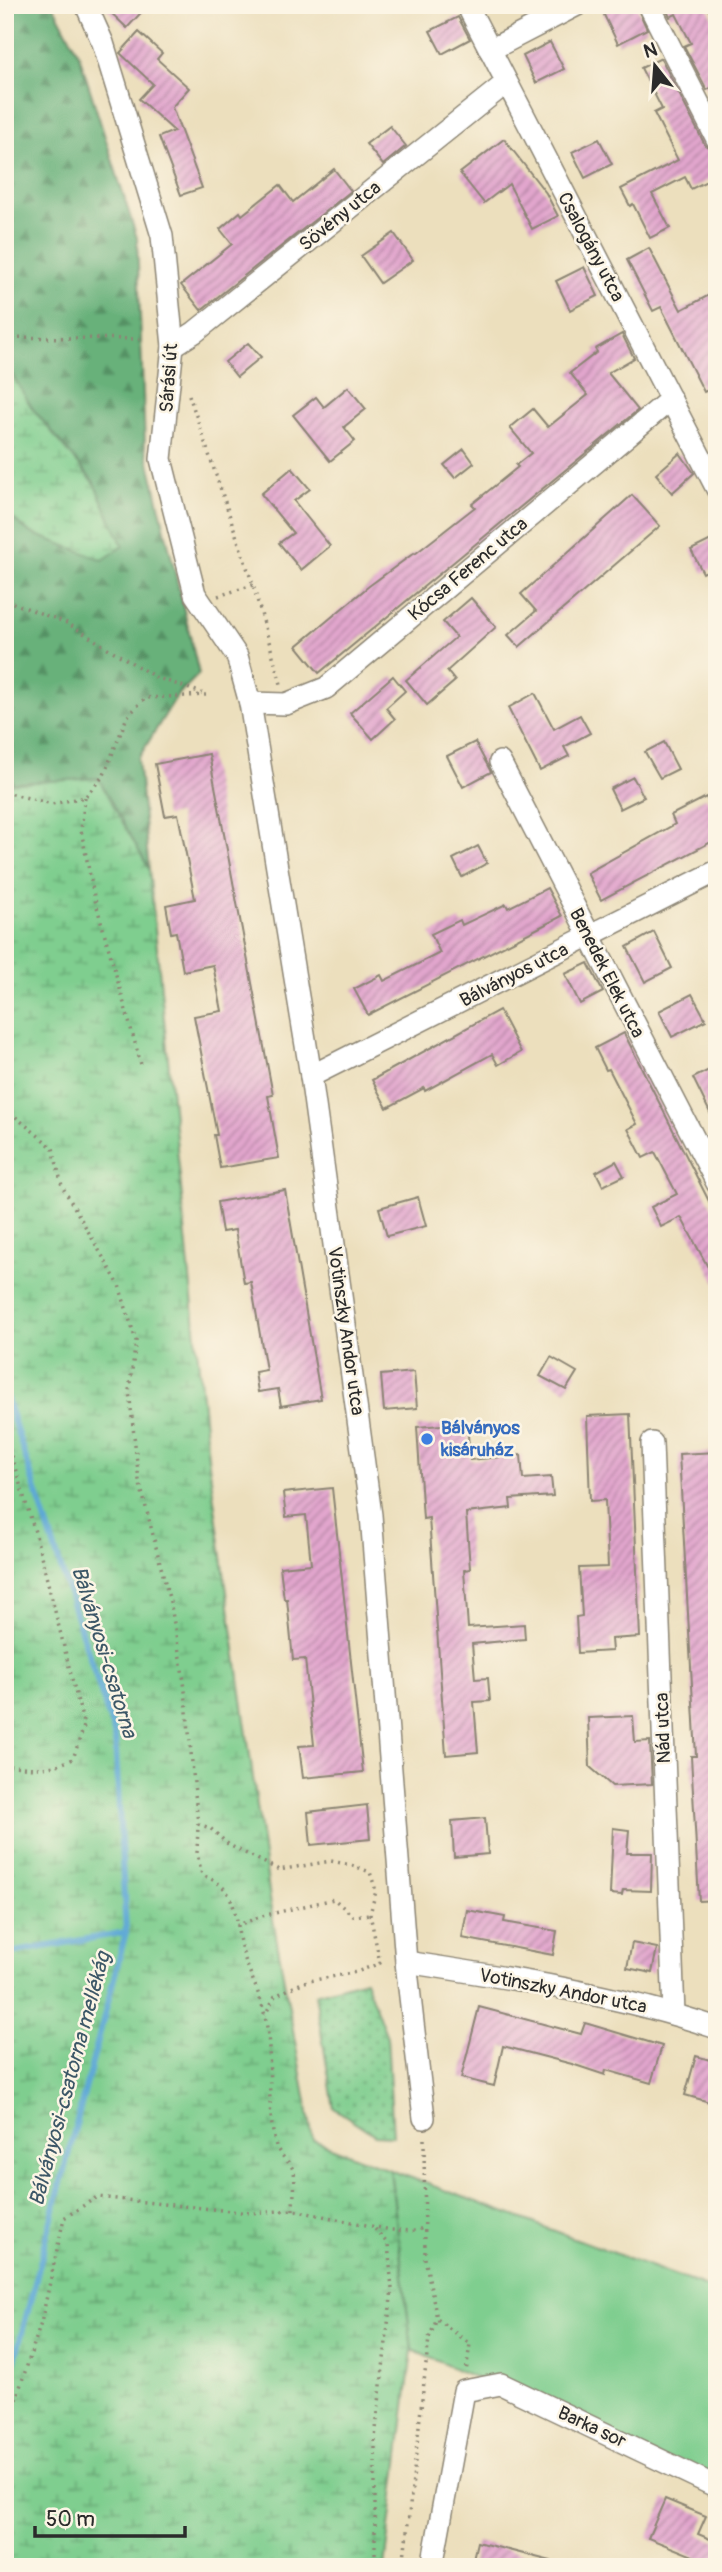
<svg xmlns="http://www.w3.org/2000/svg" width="722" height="2572" font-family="Pangolin,sans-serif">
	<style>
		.grass { fill: #7fce8f; stroke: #557c5d; stroke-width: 2 }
		.forest { fill: url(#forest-firs); stroke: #496e52; stroke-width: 2 }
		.wetland { fill: url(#wetland-marsh); stroke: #557c5d; stroke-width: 2 }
		.park { fill: url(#park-dots); stroke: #557c5d; stroke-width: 2 }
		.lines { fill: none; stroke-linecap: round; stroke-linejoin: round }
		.stream { stroke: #5da8d6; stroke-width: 6 }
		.building { fill: url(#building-hatch) }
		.minor-casing { stroke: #8c8574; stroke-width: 24 }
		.path { stroke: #8c8574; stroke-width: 3.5; stroke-dasharray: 2 5; stroke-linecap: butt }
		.minor { stroke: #fff; stroke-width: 21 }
		.shop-dot { fill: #3f7fe0; stroke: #fcf5e5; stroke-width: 2.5 }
		.labels { text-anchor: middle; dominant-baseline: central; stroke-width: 5; stroke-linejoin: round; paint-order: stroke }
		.street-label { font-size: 19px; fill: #2b2b2b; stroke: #fcf5e5 }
		.shop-label { font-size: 19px; font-weight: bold; fill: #366cbe; stroke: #fcf5e5; text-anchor: start }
		.water-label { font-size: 21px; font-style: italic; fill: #3c5767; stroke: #fcf5e5 }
	</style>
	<defs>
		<pattern id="forest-firs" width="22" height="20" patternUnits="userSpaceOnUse" patternTransform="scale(1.75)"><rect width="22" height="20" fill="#67b17a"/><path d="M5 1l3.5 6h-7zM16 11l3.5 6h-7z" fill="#559064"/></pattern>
		<pattern id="wetland-marsh" width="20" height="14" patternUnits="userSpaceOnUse" patternTransform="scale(1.75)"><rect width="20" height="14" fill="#7fce8f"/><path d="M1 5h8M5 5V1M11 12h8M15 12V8" fill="none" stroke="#68a775"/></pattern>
		<pattern id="park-dots" width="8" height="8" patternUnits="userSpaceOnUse" patternTransform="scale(1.75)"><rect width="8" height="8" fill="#7fce8f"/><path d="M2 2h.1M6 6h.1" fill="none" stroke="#68a775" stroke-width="1.8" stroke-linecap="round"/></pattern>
		<pattern id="building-hatch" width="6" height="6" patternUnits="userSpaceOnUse" patternTransform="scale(1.75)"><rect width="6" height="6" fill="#e2a6cd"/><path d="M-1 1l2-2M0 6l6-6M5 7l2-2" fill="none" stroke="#b787a7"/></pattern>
	</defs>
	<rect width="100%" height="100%" fill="#fcf5e5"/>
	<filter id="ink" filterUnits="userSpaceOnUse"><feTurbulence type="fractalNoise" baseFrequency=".0143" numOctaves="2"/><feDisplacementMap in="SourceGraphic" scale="14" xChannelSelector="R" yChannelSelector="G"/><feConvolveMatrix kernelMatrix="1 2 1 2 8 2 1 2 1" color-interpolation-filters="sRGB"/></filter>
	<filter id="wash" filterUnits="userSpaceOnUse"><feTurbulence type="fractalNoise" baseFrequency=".00686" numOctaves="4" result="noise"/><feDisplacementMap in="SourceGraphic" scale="28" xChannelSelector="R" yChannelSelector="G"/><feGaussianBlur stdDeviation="1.57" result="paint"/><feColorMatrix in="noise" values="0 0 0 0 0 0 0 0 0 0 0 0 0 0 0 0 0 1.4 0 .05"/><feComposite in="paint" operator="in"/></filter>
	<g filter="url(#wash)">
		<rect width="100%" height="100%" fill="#ecdfbd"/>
		<path class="grass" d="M390 2170 717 2291V2483L412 2350Z"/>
		<path class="forest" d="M5 5H53L79 55 137 238 145 445 199 674 176 697 138 759 149 869 98 779 5 784V512L31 533 94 482 32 408 5 363Z"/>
		<g class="wetland">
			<path d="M5 363 32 408 94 483 123 546 103 560 31 533 5 512Z"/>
			<path d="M98 778 149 869 208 1457 273 1920 313 2140 390 2170 412 2350 385 2567H5V784Z"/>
		</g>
		<path class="park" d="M365 1980 387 2037 393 2136 375 2135 334 2108 315 1994Z"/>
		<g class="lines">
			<g class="stream">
				<path d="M5 1394 115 1736 126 1932 5 2398"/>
				<path d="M5 1954 126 1932"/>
			</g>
		</g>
		<g id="blocks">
			<g class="building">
				<path d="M103 5H148L127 28Z"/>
				<path d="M619 5H636L647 29 618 44 603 13Z"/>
				<path d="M664 5H706L717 25V85L707 90 684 46 691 43 676 14 670 17Z"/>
				<path d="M458 17 470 39 442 54 430 31Z"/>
				<path d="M139 32 162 53 157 59 189 88 172 107 202 188 181 195 159 137 174 131 139 99 153 84 120 53Z"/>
				<path d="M550 42 564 69 536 83 523 56Z"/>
				<path d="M661 58 705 145 717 153V176L691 189 685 177 652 194 670 228 650 238 633 204 630 206 621 189 678 160 654 113 662 109 641 68Z"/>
				<path d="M390 126 406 146 383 165 366 144Z"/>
				<path d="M504 139 546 193 558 216 532 229 509 184 484 203 460 173Z"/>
				<path d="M599 139 612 164 585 178 572 152Z"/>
				<path d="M334 169 351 191 201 310 181 285 232 244 220 229 240 212 242 215 280 185 293 202Z"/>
				<path d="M394 233 413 260 380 283 361 256Z"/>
				<path d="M649 248 681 310 717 291V386L704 392 661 307 653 311 627 260Z"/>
				<path d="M584 267 598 296 570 310 556 281Z"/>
				<path d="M622 334 634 358 608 373 638 410 319 673 297 646 369 586 414 553 415 554 475 507 472 504 518 467 516 465 531 453 510 428 533 409 548 427 588 395 570 373 597 352 595 349Z"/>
				<path d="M248 343 261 357 237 377 225 362Z"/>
				<path d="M348 387 366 409 344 427 355 441 330 461 293 415 316 397 324 407Z"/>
				<path d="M464 449 474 463 455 478 444 465Z"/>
				<path d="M680 453 694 473 672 493 656 474Z"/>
				<path d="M292 468 310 489 294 501 330 546 301 570 279 543 293 533 261 494Z"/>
				<path d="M632 495 660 526 519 647 508 635 536 611 521 594Z"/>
				<path d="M717 537V566L703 573 691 550Z"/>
				<path d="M471 598 496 627 447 671 455 681 427 705 406 680 456 637 443 622Z"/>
				<path d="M393 676 405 691 386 708 395 719 373 739 350 713Z"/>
				<path d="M535 693 554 729 580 715 590 733 564 747 569 756 540 771 508 708Z"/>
				<path d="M475 742 491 772 463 787 447 756Z"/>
				<path d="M664 742 678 769 660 778 645 752Z"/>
				<path d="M209 754 273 1095 268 1096 279 1158 220 1168 214 1135H217L194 1016 222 1011 213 965 183 971 176 932 171 933 166 905 195 899 178 814 165 816 155 764Z"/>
				<path d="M633 777 644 797 620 809 610 789Z"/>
				<path d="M706 797 717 817V839L601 900 587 873 675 824 671 815Z"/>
				<path d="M478 846 487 863 462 877 453 859Z"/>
				<path d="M547 888 562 916 368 1015 354 989 381 975 384 981 440 953 431 934 460 920 462 925 506 904 508 908Z"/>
				<path d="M654 932 672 968 645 982 627 947Z"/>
				<path d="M588 963 603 992 580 1004 565 974Z"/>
				<path d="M692 994 706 1020 672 1037 659 1011Z"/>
				<path d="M499 1010 521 1052 498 1065 492 1054 425 1091 424 1088 387 1108 372 1080Z"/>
				<path d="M624 1033 717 1217V1284L681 1217 661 1227 651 1207 677 1194 655 1152 643 1158 628 1129 637 1124 609 1069 606 1070 595 1048Z"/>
				<path d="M717 1066V1127L693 1078Z"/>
				<path d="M616 1161 624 1176 603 1186 596 1172Z"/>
				<path d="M285 1190 321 1399 281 1406 278 1389 258 1392 255 1372 266 1370 251 1282 244 1283 235 1230 222 1232 217 1202Z"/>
				<path d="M418 1197 426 1226 387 1236 379 1208Z"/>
				<path d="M551 1357 577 1372 566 1390 540 1376Z"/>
				<path d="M414 1372 417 1408 384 1411 381 1375Z"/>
				<path d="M630 1414 640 1637 611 1639 612 1651 578 1653 576 1617 582 1616 579 1568 608 1567 605 1500 590 1501 587 1416Z"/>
				<path d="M467 1423 470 1460 521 1455 523 1479 551 1477 553 1496 510 1499 511 1508 466 1513 470 1569 464 1570 468 1628 524 1624 525 1639 472 1644 475 1679 488 1678 490 1701 474 1702 478 1752 446 1755 429 1518 423 1519 417 1427Z"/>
				<path d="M717 1452V1900L699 1901 691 1756H696L679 1454Z"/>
				<path d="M332 1488 363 1772 303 1778 299 1746 314 1745 305 1659 293 1660 287 1599H284L280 1567 311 1564 306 1515 286 1517 283 1493Z"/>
				<path d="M633 1716 635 1742 650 1741 652 1784 612 1786 590 1767 588 1718Z"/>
				<path d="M367 1805 370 1839 311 1845 308 1812Z"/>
				<path d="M485 1818 488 1854 454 1857 452 1821Z"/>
				<path d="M613 1828 629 1830 627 1853H652L651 1891 623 1890 622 1895 610 1894Z"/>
				<path d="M467 1910 505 1917 504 1922 557 1931 553 1955 462 1938Z"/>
				<path d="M632 1943 657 1948 652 1973 627 1968Z"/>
				<path d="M479 2007 581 2034 585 2023 662 2046 651 2083 606 2070 605 2075 572 2064 503 2046 494 2086 461 2078Z"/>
				<path d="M696 2056 717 2062V2092L713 2103 685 2095Z"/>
				<path d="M665 2499 706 2516 698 2534 717 2542V2567H694L698 2558 648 2538Z"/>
				<path d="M477 2542 551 2561 550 2567H471Z"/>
			</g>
		</g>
	</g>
	<g filter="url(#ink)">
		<use href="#blocks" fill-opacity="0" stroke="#8c8574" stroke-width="2"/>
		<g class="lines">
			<g class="minor-casing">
				<g id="minor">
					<path d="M86 5 103 43 162 236 173 346 161 459 195 594 237 656 250 703 311 1076 371 1515 406 1962 424 2118"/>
					<path d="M467 5 717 489"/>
					<path d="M649 5 717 139"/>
					<path d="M490 50 577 5"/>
					<path d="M173 346 195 332 506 83"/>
					<path d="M250 703 286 704 326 688 671 399"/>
					<path d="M500 762 717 1183"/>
					<path d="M311 1076 717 871"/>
					<path d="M652 1443 674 2014"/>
					<path d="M406 1962C511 1978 616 1994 717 2028"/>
					<path d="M432 2567 464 2391 501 2384 717 2487"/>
				</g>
			</g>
			<g class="path">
				<path d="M5 337 141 339"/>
				<path d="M189 395 253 585 281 684"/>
				<path d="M5 592 10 602 67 623 155 677 202 693"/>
				<path d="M218 596 253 585"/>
				<path d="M5 792 52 804 85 797 104 775 127 717 145 698 206 695"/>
				<path d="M85 797 81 830 94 896 142 1068"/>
				<path d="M5 1108 53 1148 62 1186 119 1285 136 1341 129 1391 139 1480 171 1606 184 1681 198 1824 197 1853 202 1875C230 1886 232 1898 238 1925"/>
				<path d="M5 1436 35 1532 84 1726 73 1759C43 1772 36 1768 5 1765"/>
				<path d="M198 1824 210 1828 229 1845 279 1870 331 1861 351 1865 370 1872 376 1891 370 1914 380 1963 357 1972 304 1982 275 1996 265 2015"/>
				<path d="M424 2139 425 2258 437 2319 470 2344 466 2372"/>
				<path d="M293 2210C293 2198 296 2183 294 2172 291 2162 279 2155 276 2146 264 2102 275 2056 264 2012 257 1983 238 1954 238 1925L262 1916 334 1899 353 1916 370 1914"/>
				<path d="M5 2433 41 2323 64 2218 97 2197 250 2213 293 2210 391 2230 415 2231 425 2227"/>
				<path d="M372 2567 375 2563V2438L392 2289 388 2244 375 2229"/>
				<path d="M403 2567 429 2338 437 2319"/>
			</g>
			<use href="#minor" class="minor"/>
		</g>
	</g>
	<circle class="shop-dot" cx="427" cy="1439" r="7"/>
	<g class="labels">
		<g class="street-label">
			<text transform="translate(340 216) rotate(-39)">Sövény utca</text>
			<text transform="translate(591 247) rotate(62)">Csalogány utca</text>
			<text transform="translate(169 378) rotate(-86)">Sárási út</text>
			<text transform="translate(468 569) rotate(-40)">Kócsa Ferenc utca</text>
			<text transform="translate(607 973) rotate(63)">Benedek Elek utca</text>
			<text transform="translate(514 975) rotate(-27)">Bálványos utca</text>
			<text transform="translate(346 1331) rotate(82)">Votinszky Andor utca</text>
			<text transform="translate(663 1728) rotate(-92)">Nád utca</text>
			<text transform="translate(563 1991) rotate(11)">Votinszky Andor utca</text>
			<text transform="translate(592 2427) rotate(25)">Barka sor</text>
		</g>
		<g class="shop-label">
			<text x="441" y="1428">Bálványos<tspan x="441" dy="22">kisáruház</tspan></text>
		</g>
		<g class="water-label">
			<text transform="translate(104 1652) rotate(73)">Bálványosi-csatorna</text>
			<text transform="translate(70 2079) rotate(-75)">Bálványosi-csatorna mellékág</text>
		</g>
	</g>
	<rect width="722" height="2572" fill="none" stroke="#fcf5e5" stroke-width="28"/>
	<g transform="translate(655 66) rotate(343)" stroke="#fcf5e5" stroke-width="5" paint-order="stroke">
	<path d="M0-5L12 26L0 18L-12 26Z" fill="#2b2b2b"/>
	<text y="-10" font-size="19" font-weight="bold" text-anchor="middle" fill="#2b2b2b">N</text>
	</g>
	<path d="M35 2526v10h150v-10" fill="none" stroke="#2b2b2b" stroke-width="3.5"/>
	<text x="46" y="2526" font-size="21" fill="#2b2b2b" stroke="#fcf5e5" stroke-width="5" paint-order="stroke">50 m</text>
</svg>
